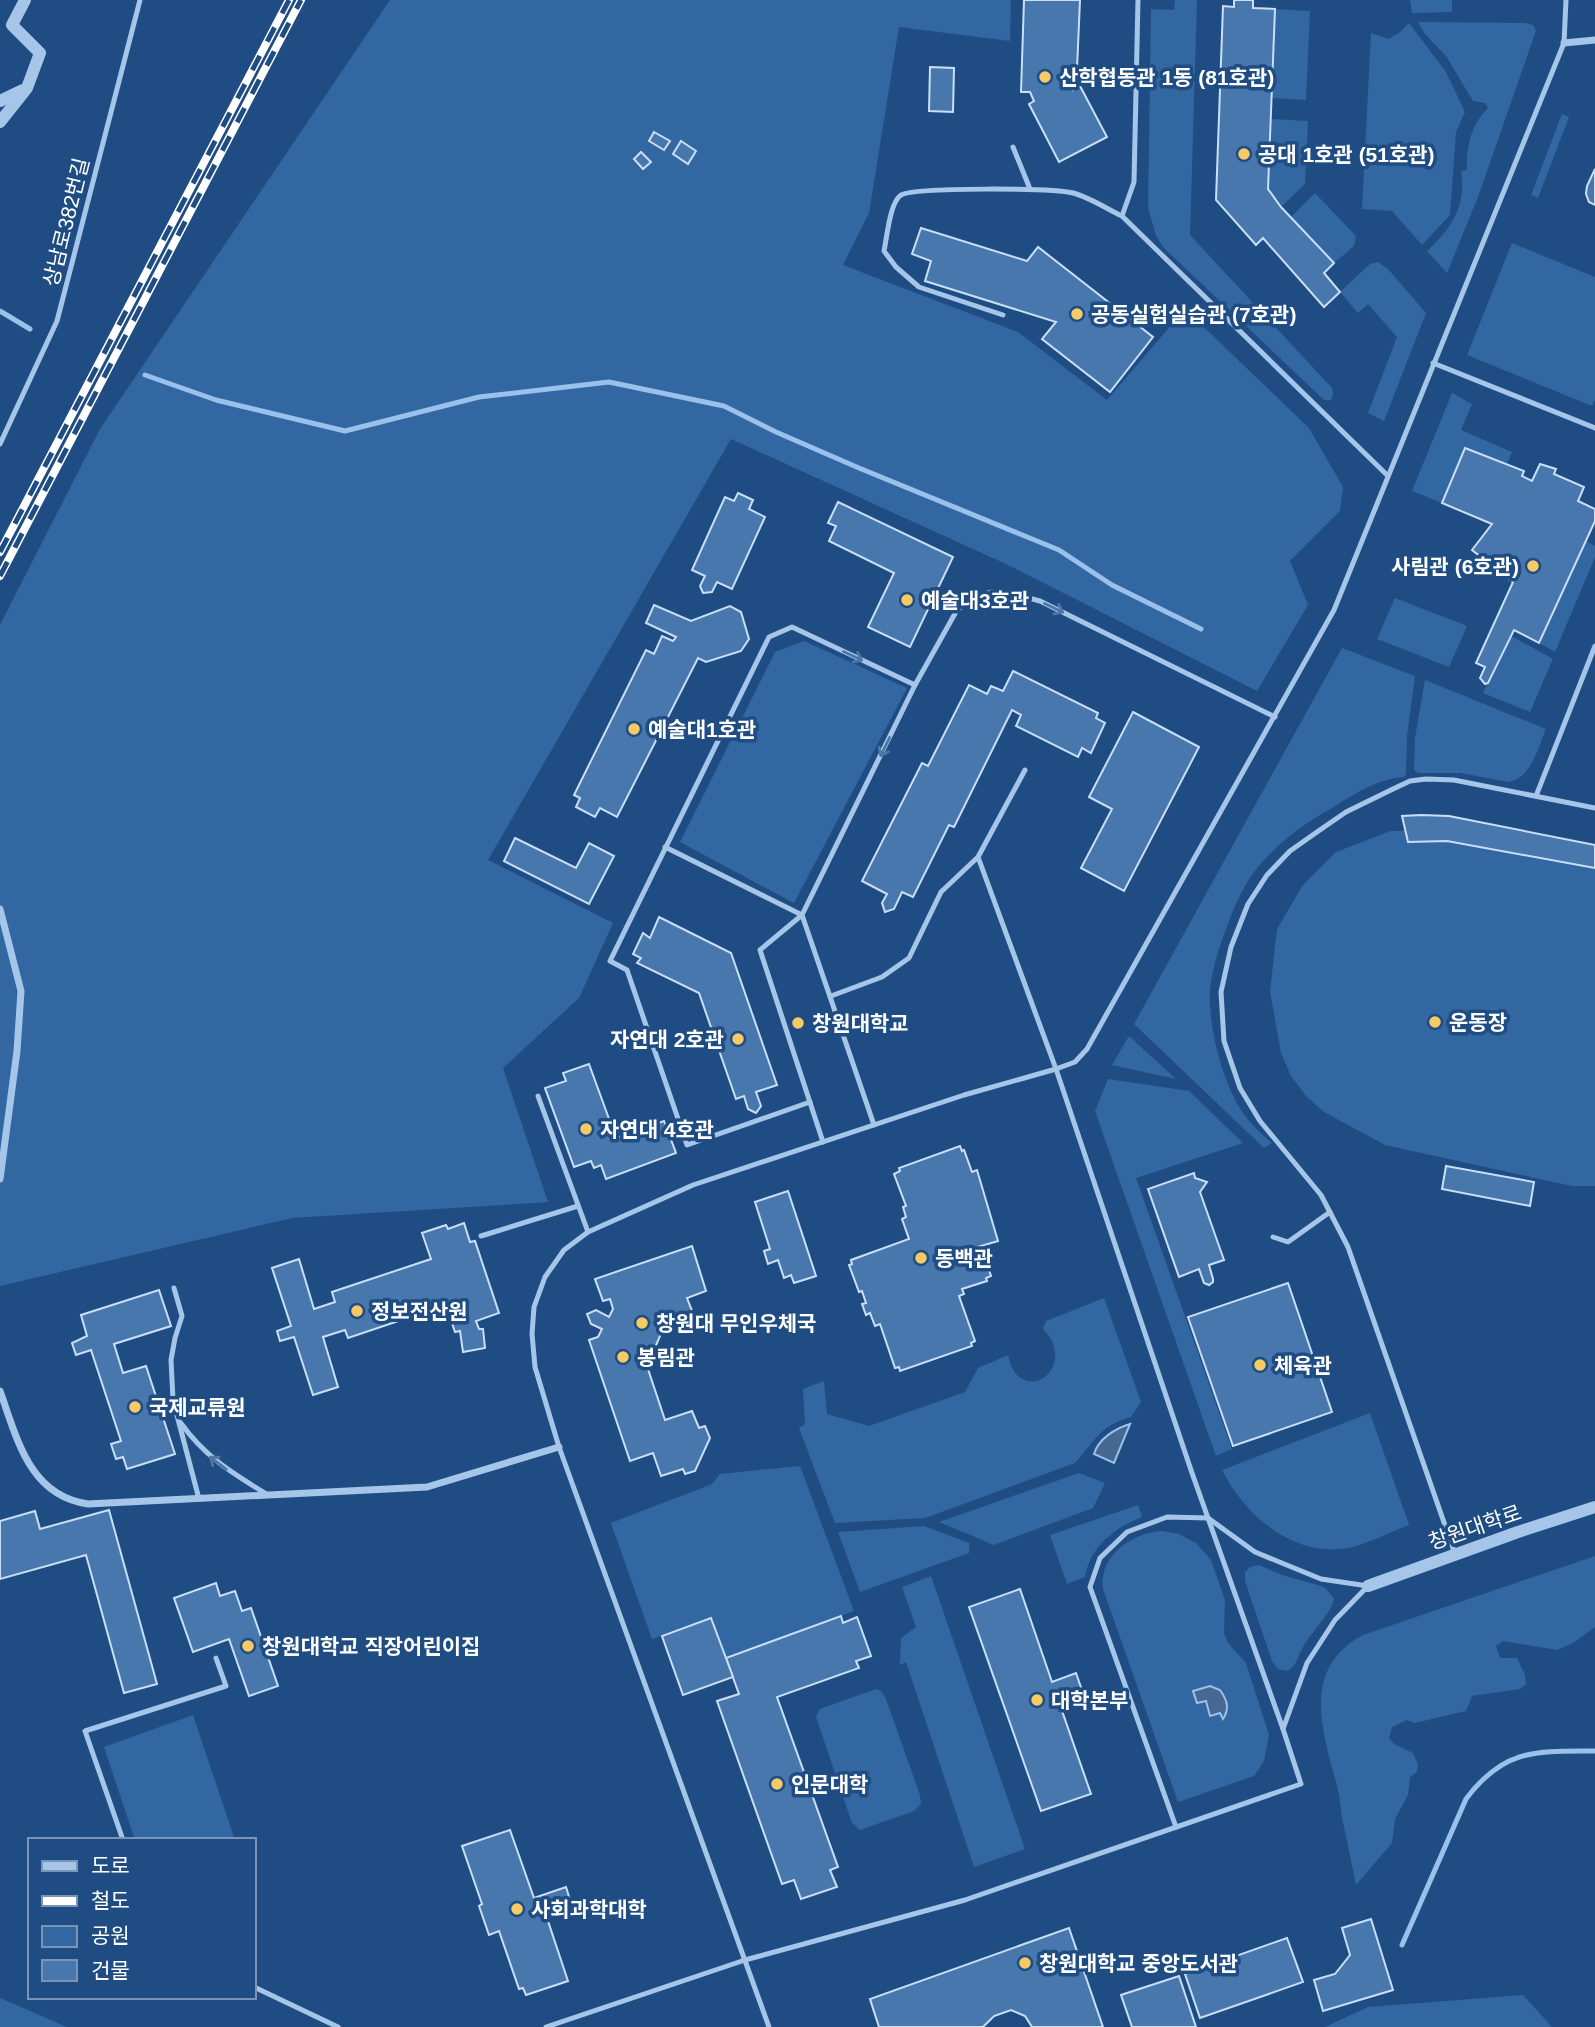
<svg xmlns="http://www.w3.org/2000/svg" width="1595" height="2027" font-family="Helvetica,'Noto Sans KR',sans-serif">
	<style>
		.green { fill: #3267a1 }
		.water { fill: #476890; stroke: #99c1eb; stroke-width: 2 }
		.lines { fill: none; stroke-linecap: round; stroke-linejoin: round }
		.stream { stroke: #99c1eb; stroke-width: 5 }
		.building { fill: #4777ac; stroke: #cadff7; stroke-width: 2 }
		.service { stroke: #a6c6e9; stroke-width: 5 }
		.minor { stroke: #a6c6e9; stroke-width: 7 }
		.tertiary { stroke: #a6c6e9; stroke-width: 12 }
		.rail-casing { stroke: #fff; stroke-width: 8 }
		.rail { stroke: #1f4d83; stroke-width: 5; stroke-dasharray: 16; stroke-linecap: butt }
		.oneway { stroke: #4e77a7 }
		.poi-dot { fill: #f8ca65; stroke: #1f4d83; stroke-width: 2.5 }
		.labels { text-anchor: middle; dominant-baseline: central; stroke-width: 7; stroke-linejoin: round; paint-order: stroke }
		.poi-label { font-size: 21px; font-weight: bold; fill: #fff; stroke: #1f4d83; text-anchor: start }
		.street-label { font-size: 21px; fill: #fff; stroke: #1f4d83 }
	</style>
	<rect width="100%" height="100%" fill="#1f4d83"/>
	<g class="green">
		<path d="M390 0H1011L1010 41 899 27 869 213 843 265 1018 332 1107 400 1185 309 1309 428 1343 487 1340 511 1290 561 1308 605 1257 691 1006 564 731 439 488 860 613 923 579 998 503 1068 548 1202 292 1218 0 1286V625L100 429Z"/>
		<path d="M1175 0H1197L1190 235 1332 388 1333 395 1331 400H1324L1164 248 1156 236 1148 208 1151 9 1174 10Z"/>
		<path d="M1410 0H1452V12L1412 13Z"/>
		<path d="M1275 9 1310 11 1306 100 1272 98Z"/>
		<path d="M1418 22 1525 23 1533 25 1536 31 1478 197 1447 273 1427 251C1451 229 1467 205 1461 171L1467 170C1466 146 1471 125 1488 108L1485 103 1473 101 1446 56 1425 34Z"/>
		<path d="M1409 23 1446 72 1465 112 1456 132 1450 215 1422 245 1392 211 1362 209 1371 33 1388 39 1399 33Z"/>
		<path d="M1562 114 1569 117 1538 198 1531 195Z"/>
		<path d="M1271 119 1308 121 1305 184 1281 207 1268 189Z"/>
		<path d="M1315 193 1356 236 1354 246 1334 263 1291 217Z"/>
		<path d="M1512 243 1595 277V400L1592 406 1467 355Z"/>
		<path d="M1378 262 1388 269 1426 313 1384 421 1368 413 1397 337 1368 304 1358 313 1340 292 1370 264Z"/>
		<path d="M1452 393 1472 404 1461 430 1512 452 1507 464 1465 448 1442 503 1412 491Z"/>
		<path d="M1586 541 1595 546V557L1555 652 1539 643Z"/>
		<path d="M1395 598 1467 626 1449 667 1377 639Z"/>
		<path d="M1511 636 1553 659 1530 712 1483 693Z"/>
		<path d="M804 641 907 688 794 903 680 842 775 652Z"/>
		<path d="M1342 648 1415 676 1407 736 1406 774 1404 777C1376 779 1355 794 1332 808 1303 824 1275 845 1254 872 1242 888 1233 910 1226 929 1219 948 1212 969 1210 990 1208 1029 1224 1091 1249 1121 1256 1129 1264 1136 1272 1143L1264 1148 1134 1024Z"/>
		<path d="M1425 680 1546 729C1538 748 1531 779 1508 782L1461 773H1418L1414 770 1415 738Z"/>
		<path d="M1444 830 1595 859V1186H1572L1385 1145 1324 1112 1307 1097 1291 1076 1281 1053 1270 991 1277 929 1303 885 1336 852 1391 831Z"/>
		<path d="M1129 1036 1176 1079 1112 1065Z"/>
		<path d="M1108 1079 1189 1091 1243 1143 1136 1178 1232 1449 1216 1456 1095 1111Z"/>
		<path d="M1104 1298 1141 1402 1131 1417C1100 1425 1095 1441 1075 1463L925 1518 835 1523 799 1428 805 1424 803 1389 824 1381 827 1414 869 1426 965 1392 978 1368 1008 1355C1010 1362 1012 1371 1018 1376 1041 1396 1073 1358 1043 1329L1046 1321Z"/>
		<path d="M1370 1413 1409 1525C1390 1532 1368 1544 1348 1548 1293 1558 1245 1515 1222 1470Z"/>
		<path d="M800 1466 854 1611 726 1658 711 1618 652 1639 611 1523 712 1484 720 1474Z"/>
		<path d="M1079 1473 1105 1483 1093 1508 994 1545 939 1522Z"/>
		<path d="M1138 1505 1142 1517C1114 1528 1090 1547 1085 1577L1067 1584 1050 1535Z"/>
		<path d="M924 1526 969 1543V1553L860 1592 838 1532Z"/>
		<path d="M1162 1531 1179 1534 1196 1543 1211 1560 1225 1600 1224 1633 1228 1643 1246 1663 1269 1735 1264 1761 1254 1776 1178 1802 1103 1589C1098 1556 1133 1532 1162 1531Z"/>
		<path d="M1595 1556V1627L1573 1643 1557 1650 1503 1641 1496 1646 1500 1658H1517L1525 1675 1526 1684 1520 1689 1472 1696 1466 1711 1415 1723 1407 1720 1392 1727 1389 1738 1394 1744 1413 1753 1418 1765 1417 1772 1410 1777 1408 1795 1395 1819 1392 1843 1356 1885C1352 1865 1348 1846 1344 1827 1341 1816 1341 1805 1339 1794 1325 1738 1297 1670 1363 1635Z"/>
		<path d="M1259 1565 1282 1575 1324 1587 1334 1598C1334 1611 1309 1634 1302 1649 1297 1658 1296 1667 1287 1671L1278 1669 1272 1661 1245 1581V1572L1250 1567Z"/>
		<path d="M931 1576 1025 1849 974 1867 906 1662 900 1665 901 1638 916 1627 902 1587Z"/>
		<path d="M876 1689 882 1692 886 1699 920 1795 921 1804 914 1811 860 1830 852 1823 816 1717 820 1709Z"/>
		<path d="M193 1715 235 1840H135L104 1747Z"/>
		<path d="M1523 1995 1552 2027H1325L1368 2007Z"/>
		<path d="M0 1998 67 2027H0Z"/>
	</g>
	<g class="water">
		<path d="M1130 1424 1114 1463 1094 1454C1098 1439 1116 1428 1130 1424Z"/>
		<path d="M1210 1686 1220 1690C1227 1700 1230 1708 1223 1719L1220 1713 1210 1716 1206 1701 1197 1703 1193 1691Z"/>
	</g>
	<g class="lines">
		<g class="stream">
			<path d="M0 311 30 329"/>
			<path d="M145 375 216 400 345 431 479 397 609 382 724 406 776 432 859 468 1059 550 1112 585 1201 629"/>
			<path d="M1402 1945 1466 1799C1504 1748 1537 1751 1595 1751"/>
		</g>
	</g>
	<g class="building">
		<path d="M1024 0H1080L1077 69 1067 68 1073 90 1080 86 1107 137 1059 162 1029 104 1034 101 1030 92H1021Z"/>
		<path d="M1234 0H1253V8L1275 9 1268 189 1281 207 1334 263 1324 273 1340 292 1324 307 1263 238 1256 245 1216 200 1223 6 1234 7Z"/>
		<path d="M930 67 954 68 953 112 929 111Z"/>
		<path d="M654 132 670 141 664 150 649 141Z"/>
		<path d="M681 141 696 151 688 164 673 154Z"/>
		<path d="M641 152 651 162 643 169 634 159Z"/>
		<path d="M1595 169V205L1589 202 1586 194 1587 186Z"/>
		<path d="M921 228 1027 261 1038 247 1153 337 1110 392 1042 339 1056 322 925 281 931 261 912 254Z"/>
		<path d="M1465 448 1524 471 1522 476 1532 481 1540 464 1556 469 1554 474 1584 487 1578 501 1595 509V521L1539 643 1514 630 1488 683 1485 684 1480 678 1485 667 1476 663 1513 582 1472 550 1492 524 1442 503Z"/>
		<path d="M738 493 753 500 749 509 765 517 732 589 717 582 712 592 703 593 700 586 705 576 692 570 725 497 734 501Z"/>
		<path d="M838 502 953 557 910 647 868 627 894 573 829 541 836 526 828 523Z"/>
		<path d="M654 605 691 621 730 606 741 612 749 639 741 651 706 662 698 658 617 817 600 808 595 817 576 807 580 798 574 795 646 650 654 654 662 636 673 641 676 637 646 623Z"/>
		<path d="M1013 671 1098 713 1096 718 1105 723 1091 753 1082 748 1078 757 1016 726 1021 715 1012 710 954 827 949 825 913 897 902 892 894 909 885 912 882 903 887 894 862 881 922 763 928 766 969 685 987 694 991 686 1003 691Z"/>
		<path d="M1133 712 1199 747 1124 891 1081 868 1112 809 1089 797Z"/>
		<path d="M1421 815 1449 816 1595 845V868L1447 841 1408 842 1402 816Z"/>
		<path d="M515 838 576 868 589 843 614 856 589 904 504 861Z"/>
		<path d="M659 917 731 953 777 1085 756 1092 761 1106 756 1113 748 1109 744 1096 736 1099 699 993 637 963 641 958 633 954 643 933 650 938Z"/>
		<path d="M589 1064 616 1138 664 1121 676 1153 606 1179 601 1165 594 1168 591 1161 574 1167 545 1088 566 1081 563 1073Z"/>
		<path d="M960 1146 962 1151 964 1150 972 1172 977 1170 998 1241 978 1247 981 1256 984 1255 991 1276 986 1278 987 1281 962 1289 964 1294 959 1296 975 1341 971 1343 972 1346 900 1371 899 1367 895 1368 880 1324 875 1326 870 1313 866 1315 862 1304 866 1303 862 1291 859 1292 849 1265 852 1264 851 1260 909 1239 902 1219 906 1217 903 1207 906 1206 894 1174 900 1171 899 1168Z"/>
		<path d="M1446 1166 1534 1182 1530 1206 1442 1189Z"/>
		<path d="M1194 1173 1195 1178 1207 1182 1200 1192 1224 1260 1209 1265 1213 1279V1282L1209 1285 1204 1283 1199 1269 1179 1277 1148 1189Z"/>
		<path d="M788 1191 816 1276 794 1283 791 1275 784 1278 778 1260 768 1264 764 1251 770 1249 755 1202Z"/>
		<path d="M464 1223 470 1242 475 1241 499 1313 476 1321 479 1329H483L485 1348 463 1352 460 1331 455 1332 446 1305 348 1338 345 1330 323 1337 338 1387 313 1395 294 1337 280 1341 277 1331 291 1326 272 1268 299 1259 314 1309 335 1302 332 1292 431 1259 422 1233 446 1225 448 1229Z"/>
		<path d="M692 1246 706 1291 687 1298 694 1316 663 1329 647 1366 665 1420 692 1411 699 1428 705 1426 710 1438 695 1471 685 1474 683 1469 661 1476 653 1453 630 1461 589 1340 598 1337 602 1329 591 1324 587 1314 596 1310 609 1317 613 1309 610 1299 603 1301 595 1279Z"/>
		<path d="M1288 1283 1332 1412 1233 1446 1188 1317Z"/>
		<path d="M159 1290 171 1326 114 1344 123 1373 146 1366 175 1454 127 1469 123 1457 116 1459 111 1444 121 1441 91 1350 76 1355 72 1343 87 1336 81 1315Z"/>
		<path d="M109 1510 157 1684 124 1693 86 1555 0 1579V1521L35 1511 40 1529Z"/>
		<path d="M216 1583 220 1596 235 1591 242 1611 251 1608 278 1686 249 1696 229 1639 193 1652 174 1598Z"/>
		<path d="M1020 1589 1052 1682 1076 1673 1084 1696 1060 1705 1091 1794 1041 1811 969 1607Z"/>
		<path d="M841 1616 843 1623 857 1617 871 1656 856 1661 859 1668 777 1697 838 1867 830 1870 837 1887 801 1899 794 1880 782 1884 717 1701 739 1694 726 1658Z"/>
		<path d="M711 1618 733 1677 683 1695 662 1636Z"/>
		<path d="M510 1830 534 1898 566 1887 571 1903 545 1912 568 1981 526 1995 523 1988 519 1989 499 1931 489 1935 479 1906 482 1904 462 1846Z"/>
		<path d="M1371 1919 1393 1990 1323 2011 1314 1980 1335 1974 1350 1955 1342 1928Z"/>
		<path d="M1069 1928 1103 2027H1032L1025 2016 1011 2010 994 2016 983 2027H879L870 1999Z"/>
		<path d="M1287 1938 1303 1982 1200 2018 1185 1974Z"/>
		<path d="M1179 1976 1196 2027H1132L1121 1995Z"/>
	</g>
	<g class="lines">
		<g class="service">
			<path d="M1013 147 1030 189"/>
			<path d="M1122 216 1134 182 1138 0"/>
			<path d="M1003 315 919 287 896 267 884 251C887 237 890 202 901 195 916 187 1053 188 1073 193 1089 197 1107 209 1122 216L1387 475"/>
			<path d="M1433 363 1595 428"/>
			<path d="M0 444 57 321 140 0"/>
			<path d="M1536 796 1595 646"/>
			<path d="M665 847 802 915 874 1125"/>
			<path d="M978 857 1056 1069 1192 1473 1283 1729"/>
			<path d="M831 996 882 977 909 958 941 892 978 857 1025 770"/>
			<path d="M538 1096 588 1232"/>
			<path d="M810 1102 687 1145 627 970 610 961 769 637 792 627 915 685"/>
			<path d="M823 1142 760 950 802 915 915 685 957 610 974 597 992 592 1014 594 1040 601 1275 717"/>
			<path d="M481 1236 578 1206"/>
			<path d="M1273 1237 1288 1242 1330 1212"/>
			<path d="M174 1288 182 1316 175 1338 171 1360 173 1400 199 1499"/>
			<path d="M180 1422C205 1457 232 1473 268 1495"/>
			<path d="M1455 1554 1348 1247 1321 1195 1260 1121 1240 1088 1224 1041 1221 992 1231 947 1248 904 1267 875 1290 851 1317 832 1346 812 1393 789 1410 781 1426 779 1454 780 1595 808"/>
			<path d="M1176 1827 1090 1587 1100 1558 1127 1532 1167 1517 1208 1518 1255 1552 1321 1579 1368 1586"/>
			<path d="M123 1840 85 1731 226 1686 216 1658"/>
			<path d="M254 1987 338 2027"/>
			<path d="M546 2027 745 1960 965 1900 1301 1784 1283 1729 1307 1663 1335 1620 1368 1586"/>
			<path d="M769 2027 559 1447 535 1367 532 1334 534 1307 545 1277 564 1250 588 1232 693 1185 964 1095 1056 1069 1075 1062 1087 1049 1334 610 1564 43 1566 0"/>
		</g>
		<g class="minor">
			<path d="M1564 43 1595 40"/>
			<path d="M0 909 21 991 17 1051 0 1179"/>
			<path d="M0 1391C17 1438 29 1496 88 1504L427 1487 559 1447"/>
		</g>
		<g class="tertiary">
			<path d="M0 101 23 90"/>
			<path d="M0 122 27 88 40 53 12 25 25 0"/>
			<path d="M1368 1586 1518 1532 1595 1507"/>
		</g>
		<g class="rail-casing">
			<g id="rail">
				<path d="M0 552 289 0"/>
				<path d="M0 576 301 0"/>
			</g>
		</g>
		<use href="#rail" class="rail"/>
	</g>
	<defs><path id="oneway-shaft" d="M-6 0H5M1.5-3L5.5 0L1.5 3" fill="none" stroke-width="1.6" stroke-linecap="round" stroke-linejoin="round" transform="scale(1.75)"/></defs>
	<g class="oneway">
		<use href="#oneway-shaft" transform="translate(1054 608) rotate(26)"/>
		<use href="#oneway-shaft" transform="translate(853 656) rotate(25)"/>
		<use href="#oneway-shaft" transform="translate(885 747) rotate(116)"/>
		<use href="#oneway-shaft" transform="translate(218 1463) rotate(-143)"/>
	</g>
	<g class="poi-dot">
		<circle cx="1045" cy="77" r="7"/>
		<circle cx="1244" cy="154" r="7"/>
		<circle cx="1077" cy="314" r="7"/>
		<circle cx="1533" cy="566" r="7"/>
		<circle cx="907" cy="600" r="7"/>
		<circle cx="634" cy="729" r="7"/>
		<circle cx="1435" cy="1022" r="7"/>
		<circle cx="798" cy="1023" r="7"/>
		<circle cx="738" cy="1039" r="7"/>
		<circle cx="586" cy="1129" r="7"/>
		<circle cx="921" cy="1258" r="7"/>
		<circle cx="357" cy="1311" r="7"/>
		<circle cx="642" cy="1323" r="7"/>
		<circle cx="623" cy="1357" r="7"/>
		<circle cx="1260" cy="1365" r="7"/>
		<circle cx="135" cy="1407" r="7"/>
		<circle cx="248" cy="1646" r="7"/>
		<circle cx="1037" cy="1700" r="7"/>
		<circle cx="777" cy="1784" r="7"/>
		<circle cx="517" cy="1909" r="7"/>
		<circle cx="1025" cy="1963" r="7"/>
	</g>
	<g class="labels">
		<g class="poi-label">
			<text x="1059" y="77">산학협동관 1동 (81호관)</text>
			<text x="1258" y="154">공대 1호관 (51호관)</text>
			<text x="1091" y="314">공동실험실습관 (7호관)</text>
			<text x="1519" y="566" text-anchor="end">사림관 (6호관)</text>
			<text x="921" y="600">예술대3호관</text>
			<text x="648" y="729">예술대1호관</text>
			<text x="1449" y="1022">운동장</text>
			<text x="812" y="1023">창원대학교</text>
			<text x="724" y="1039" text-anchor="end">자연대 2호관</text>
			<text x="600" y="1129">자연대 4호관</text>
			<text x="935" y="1258">동백관</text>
			<text x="371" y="1311">정보전산원</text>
			<text x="656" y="1323">창원대 무인우체국</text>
			<text x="637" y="1357">봉림관</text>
			<text x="1274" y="1365">체육관</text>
			<text x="149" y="1407">국제교류원</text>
			<text x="262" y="1646">창원대학교 직장어린이집</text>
			<text x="1051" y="1700">대학본부</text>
			<text x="791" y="1784">인문대학</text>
			<text x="531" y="1909">사회과학대학</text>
			<text x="1039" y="1963">창원대학교 중앙도서관</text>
		</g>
		<g class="street-label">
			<text transform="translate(66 222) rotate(-76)">상남로382번길</text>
			<text transform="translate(1475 1527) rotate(-19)">창원대학로</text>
		</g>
	</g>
	<rect x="28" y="1838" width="228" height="161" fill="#1f4d83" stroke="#7994b5" stroke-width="2"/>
	<rect x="42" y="1861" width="35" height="10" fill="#a6c6e9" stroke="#7994b5" stroke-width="2"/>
	<text x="91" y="1873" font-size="21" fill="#ffffff">도로</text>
	<rect x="42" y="1896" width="35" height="10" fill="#ffffff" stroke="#7994b5" stroke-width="2"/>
	<text x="91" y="1908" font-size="21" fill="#ffffff">철도</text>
	<rect x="42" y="1926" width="35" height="21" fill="#3267a1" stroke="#7994b5" stroke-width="2"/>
	<text x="91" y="1943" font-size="21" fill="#ffffff">공원</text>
	<rect x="42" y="1960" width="35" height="21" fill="#4777ac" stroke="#7994b5" stroke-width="2"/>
	<text x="91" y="1978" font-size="21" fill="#ffffff">건물</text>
</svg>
